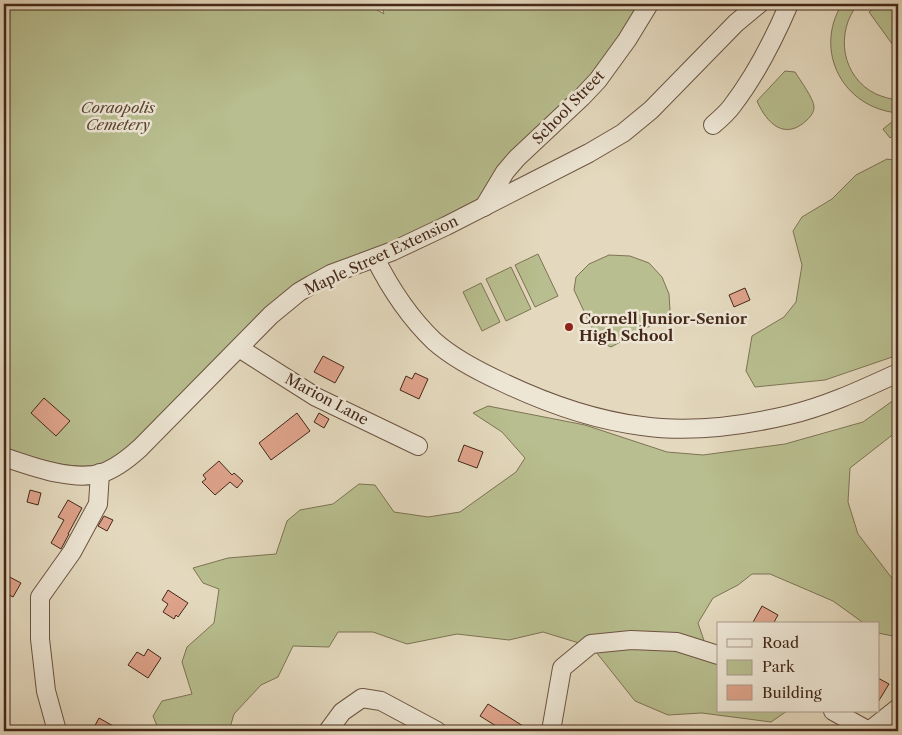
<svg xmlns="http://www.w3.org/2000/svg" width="902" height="735" font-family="'Libre Caslon Text',serif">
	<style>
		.green { fill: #b8be8f; stroke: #7e7354 }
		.building { fill: #dea38b; stroke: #452819 }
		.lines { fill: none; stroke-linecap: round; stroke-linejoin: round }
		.minor-casing { stroke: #6d5442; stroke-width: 20 }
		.minor { stroke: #ede6d5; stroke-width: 18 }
		.poi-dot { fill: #8f2418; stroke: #ede6d5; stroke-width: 2 }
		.labels { text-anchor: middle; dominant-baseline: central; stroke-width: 5; stroke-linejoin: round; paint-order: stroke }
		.park-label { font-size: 15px; font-style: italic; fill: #5c4631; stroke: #ede6d5 }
		.street-label { font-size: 15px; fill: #452819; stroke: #ede6d5 }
		.poi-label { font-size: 15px; font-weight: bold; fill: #452819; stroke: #ede6d5; text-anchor: start }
	</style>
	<rect width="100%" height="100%" fill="#e4d9be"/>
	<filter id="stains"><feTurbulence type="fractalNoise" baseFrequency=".004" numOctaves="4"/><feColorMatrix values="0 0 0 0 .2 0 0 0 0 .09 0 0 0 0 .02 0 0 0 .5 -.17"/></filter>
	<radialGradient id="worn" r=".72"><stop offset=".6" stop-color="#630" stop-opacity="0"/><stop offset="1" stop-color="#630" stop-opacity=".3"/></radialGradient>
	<g class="green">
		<path d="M4 4H367L384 14 381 4H649L483 207 331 275 119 455C112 459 105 463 97 465 68 470 31 457 4 448Z"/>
		<path d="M842 4H858C835 32 841 77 876 94 883 97 890 99 898 100V113C843 108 813 51 842 4Z"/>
		<path d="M880 4H898V52L869 12Z"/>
		<path d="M785 71 795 72C800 80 814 99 814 107 814 112 811 116 807 120 785 141 767 124 757 101Z"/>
		<path d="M898 117V132L890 138 883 129Z"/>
		<path d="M887 159 898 161V355L825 380 755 387 746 371 752 336 784 317 796 302 802 265 793 231 802 217 832 199 856 175Z"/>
		<path d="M538 254 558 296 535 307 515 265Z"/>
		<path d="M609 255 630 256 649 263 662 277 669 294 670 310 665 318 611 347 598 341 574 290 576 277 589 264Z"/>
		<path d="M511 267 531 309 506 321 486 279Z"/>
		<path d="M481 283 500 322 482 331 463 292Z"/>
		<path d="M898 397V431L891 436 850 468 848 502 858 534 898 586V637L878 633V624H865L833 601 770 574H752L738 585 713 598 698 623 711 661 718 664V711H787L771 722 702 713 668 715 635 701 592 647 543 632 509 640 457 634 407 644 373 632H338L329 647 293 646 278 677 261 685 234 714 229 731H159L153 716 162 701 192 694 182 662 187 647 214 623 219 589 203 583 193 568 228 558 276 554 287 521 300 510 333 504 359 484 375 485 394 512 428 517 460 512 516 472 525 458 502 432 473 413 488 406 585 425 667 452 703 455 785 444 863 422Z"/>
	</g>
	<g class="building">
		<path d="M745 288 750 300 734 307 729 295Z"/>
		<path d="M323 356 344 367 335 383 314 372Z"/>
		<path d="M415 373 428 379 419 399 400 390 406 376 412 379Z"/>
		<path d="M44 398 70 421 56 436 31 413Z"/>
		<path d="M297 413 310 431 271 460 259 443Z"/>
		<path d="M319 413 329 419 324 428 314 422Z"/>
		<path d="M464 445 483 452 477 468 458 461Z"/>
		<path d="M219 461 232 475 234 473 243 481 237 488 230 482 215 495 202 482 206 479 203 475Z"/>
		<path d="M30 490 41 493 38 505 27 502Z"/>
		<path d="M68 500 82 508 68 534H69L61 549 51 543 64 520 58 517Z"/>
		<path d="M104 516 113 520 107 531 98 526Z"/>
		<path d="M4 574 21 583 13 597 4 592Z"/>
		<path d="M168 590 188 603 178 617 176 615 174 619 163 612 168 604 162 600Z"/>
		<path d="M762 606 778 615 773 624H752Z"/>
		<path d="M148 649 161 658 148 678 128 665 137 652 144 656Z"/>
		<path d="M878 678 889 684 878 702Z"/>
		<path d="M488 704 531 731H504L480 716Z"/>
		<path d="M99 718 122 731H92Z"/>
	</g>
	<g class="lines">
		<g class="minor-casing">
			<g id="minor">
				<path d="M713 125C720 119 727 113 732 106 756 75 774 39 789 4"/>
				<path d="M484 207 505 172 517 158 582 97 598 80 627 40 649 4"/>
				<path d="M375 258C390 288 409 317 434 341 453 358 478 371 502 382 546 403 594 420 642 426 690 433 742 426 789 415 827 406 863 389 898 373"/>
				<path d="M239 348 316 397 418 446"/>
				<path d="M4 457C31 466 73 482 102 473 117 468 129 458 140 448L271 315 299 292 311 285 331 274 393 251 446 226 589 153 623 133 651 110 736 23 759 4"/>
				<path d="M833 711 869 731"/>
				<path d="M57 731 46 691 40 639V597L72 552 98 504 100 473"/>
				<path d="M328 731 342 712 362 698 381 701 437 731"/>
				<path d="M551 731 562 668 591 644 631 640 677 642 718 655"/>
				<path d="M869 731 898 708"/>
			</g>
		</g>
		<use href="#minor" class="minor"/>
	</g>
	<circle class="poi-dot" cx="569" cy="327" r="5"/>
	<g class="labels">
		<g class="park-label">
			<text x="118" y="107">Coraopolis<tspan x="118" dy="17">Cemetery</tspan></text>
		</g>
		<g class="street-label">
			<text transform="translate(568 107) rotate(-46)">School Street</text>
			<text transform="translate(381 255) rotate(-25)">Maple Street Extension</text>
			<text transform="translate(327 399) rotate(28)">Marion Lane</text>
		</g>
		<g class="poi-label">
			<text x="579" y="318">Cornell Junior-Senior<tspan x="579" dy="17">High School</tspan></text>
		</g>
	</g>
	<rect width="902" height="735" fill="none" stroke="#e4d9be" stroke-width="20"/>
	<rect x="5" y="5" width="892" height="725" fill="none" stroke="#452819" stroke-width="2.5"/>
	<rect x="10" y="10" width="882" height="715" fill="none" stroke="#452819"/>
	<rect x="717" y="622" width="162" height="90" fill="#ede6d5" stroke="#aa9a8a"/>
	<rect x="727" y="639" width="25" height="8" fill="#ede6d5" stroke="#aa9a8a"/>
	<text x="762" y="648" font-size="15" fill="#452819">Road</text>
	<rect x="727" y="660" width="25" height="15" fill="#b8be8f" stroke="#aa9a8a"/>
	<text x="762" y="672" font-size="15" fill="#452819">Park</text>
	<rect x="727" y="685" width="25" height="15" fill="#dea38b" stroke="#aa9a8a"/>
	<text x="762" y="698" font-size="15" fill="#452819">Building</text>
	<rect width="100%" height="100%" filter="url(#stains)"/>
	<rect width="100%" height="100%" fill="url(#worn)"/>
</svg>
